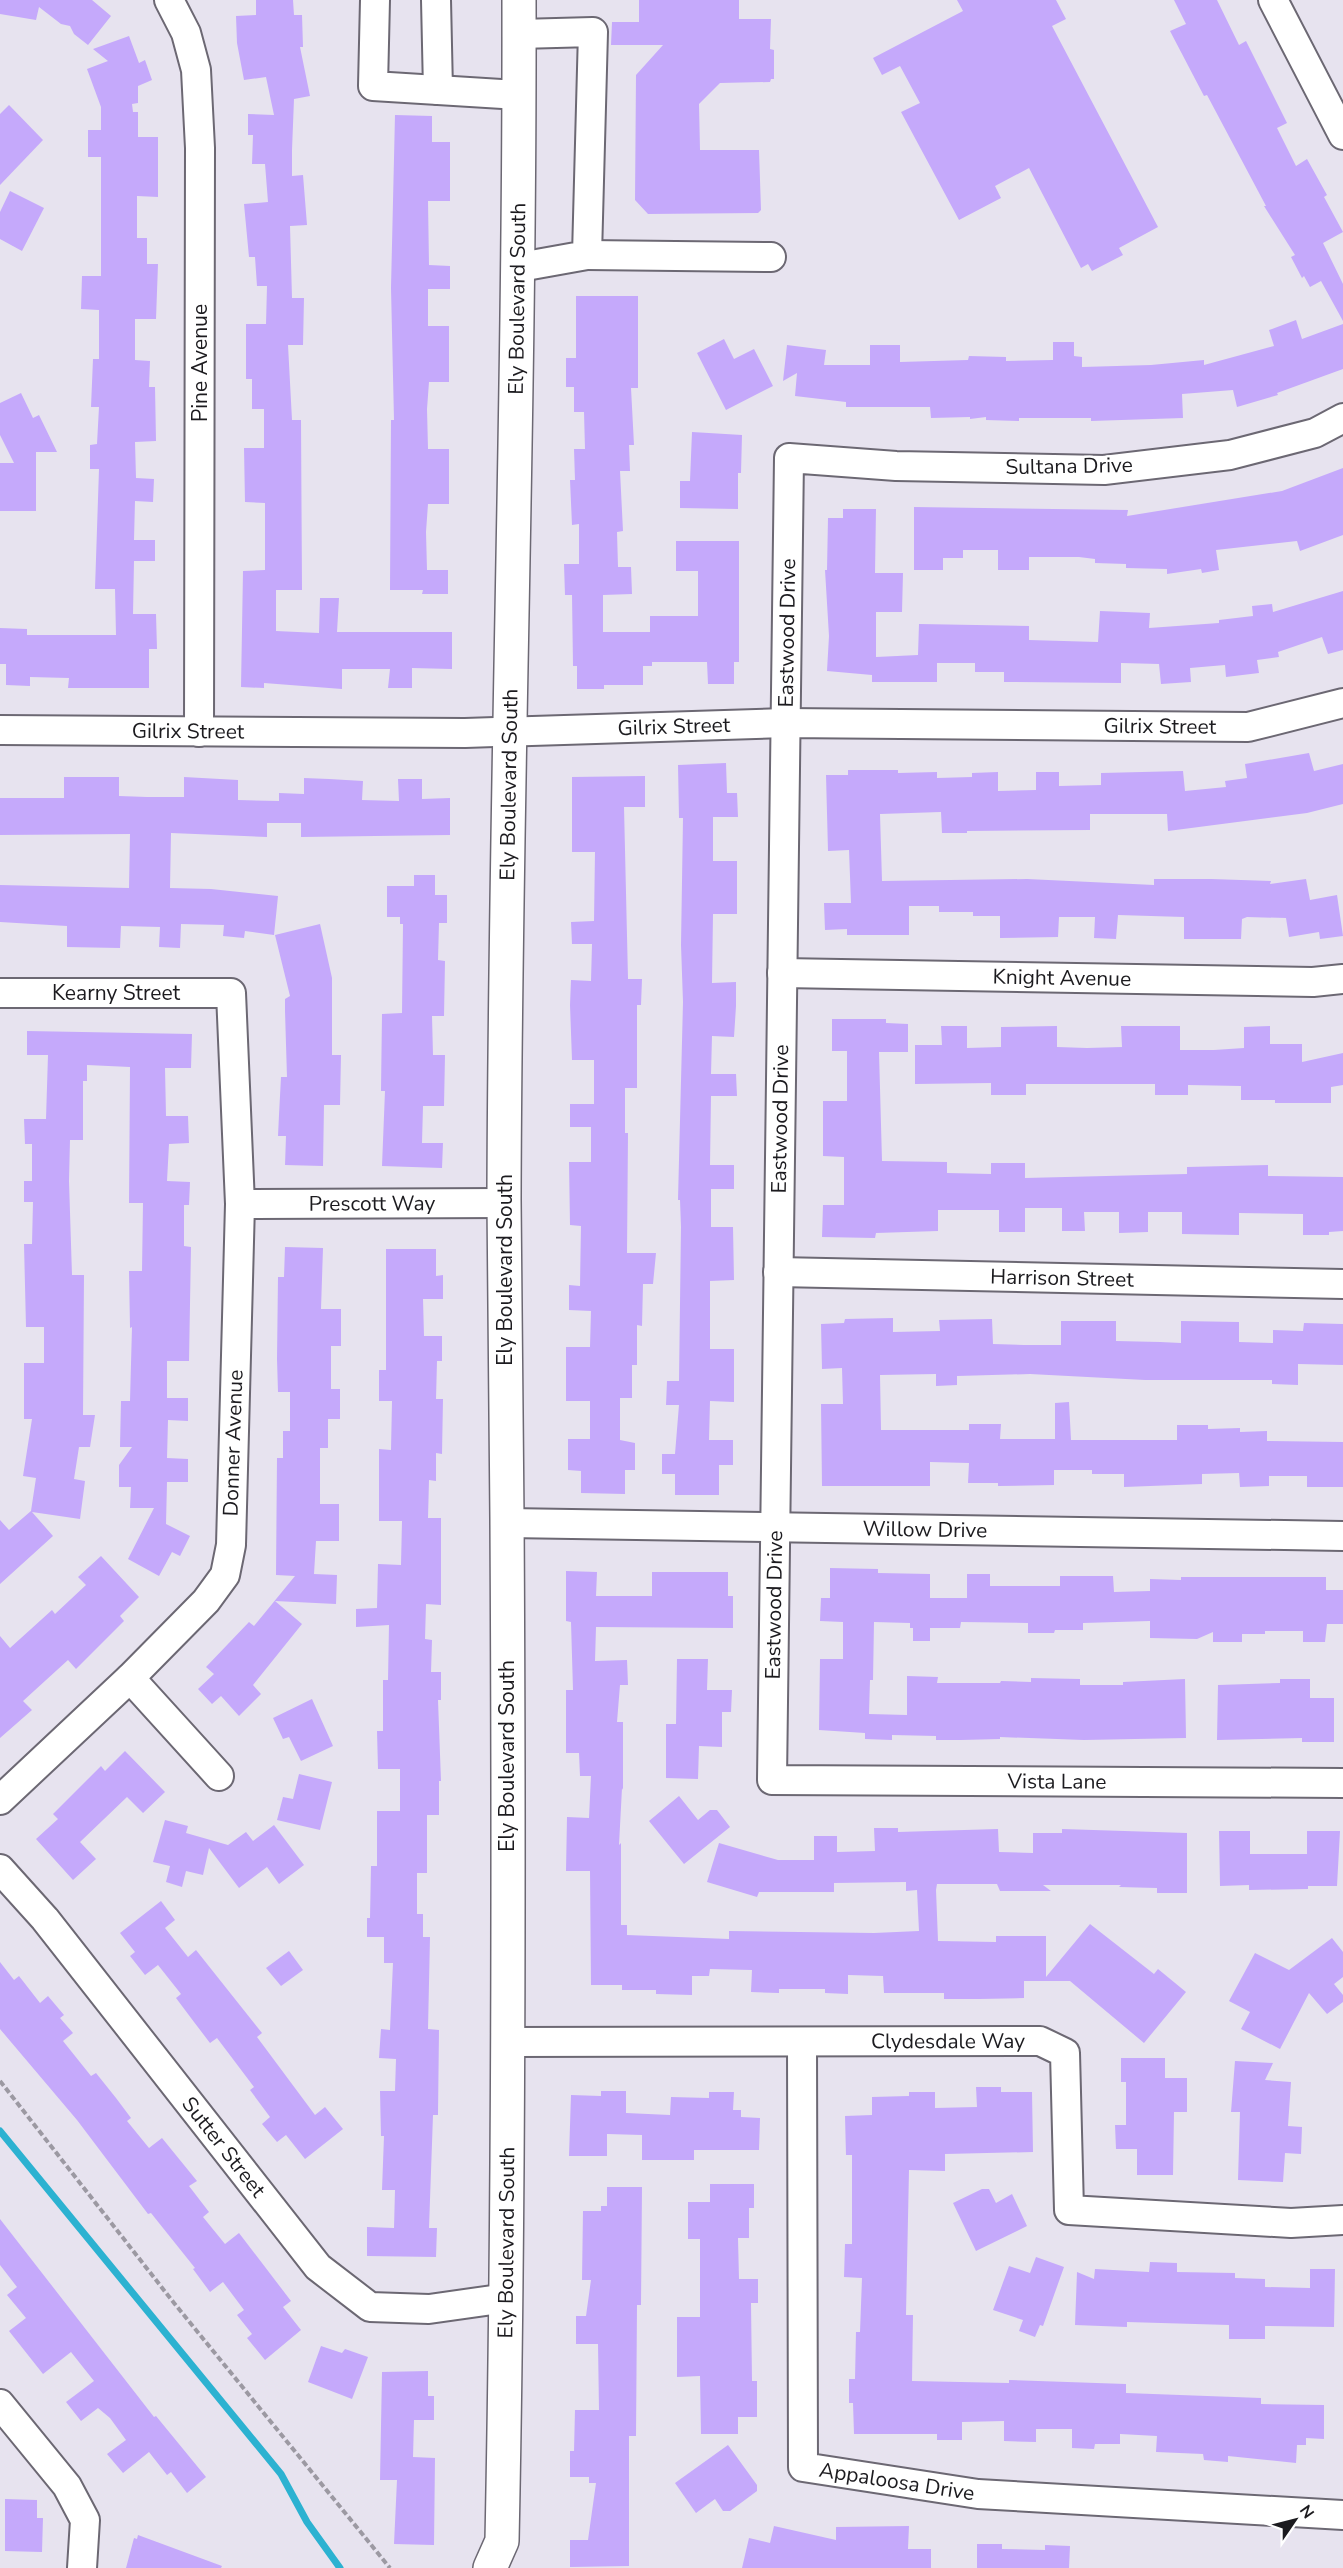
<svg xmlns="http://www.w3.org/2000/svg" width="1343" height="2568" font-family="'Nunito Sans',sans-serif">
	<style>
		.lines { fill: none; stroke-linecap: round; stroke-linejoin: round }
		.stream { stroke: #2cb2d1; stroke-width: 7 }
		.building { fill: #c5a9fb }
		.minor-casing { stroke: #6c6873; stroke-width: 32 }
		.major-casing { stroke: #6c6873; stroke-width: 36 }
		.path { stroke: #9c99a2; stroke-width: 4; stroke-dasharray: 6 3; stroke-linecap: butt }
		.minor { stroke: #fff; stroke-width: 28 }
		.major { stroke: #fff; stroke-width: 33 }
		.labels { text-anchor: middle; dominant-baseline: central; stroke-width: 4.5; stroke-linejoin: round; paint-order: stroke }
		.street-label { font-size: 21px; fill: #1c1b1f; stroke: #fff }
	</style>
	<rect width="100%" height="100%" fill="#e7e3ef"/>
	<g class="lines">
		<path class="stream" d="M0 2131 281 2474 307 2522 340 2568"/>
	</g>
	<g class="building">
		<path d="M0 0H92L111 16 88 45 74 34 70 26 61 24 39 7 36 20 0 14Z"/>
		<path d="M256 0H293L294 15H302L303 47H300L310 96 294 99 292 150V176L303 175 307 225 290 226 292 298H304L303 345H288L292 420H301L302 590H276V631L319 633 320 598H339L337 632H452V669L412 668V688H388L390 669H342V689L264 683V688L241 687 243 571 265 570V503L245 502 244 448H264V409H252V379H246V324H266L267 286H257L255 257H249L244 204 268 202 265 164H252L253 135H248V114L274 115 266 77 244 80 237 43 236 16 256 15Z"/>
		<path d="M639 0H739V19H771L770 49 774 50V79H771L770 82 720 83 699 104 700 150H759L761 210 758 213 648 214 635 200 636 75 663 45H611L612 22H639Z"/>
		<path d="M957 0H1056L1066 19 1052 26 1158 227 1119 248 1123 255 1092 271 1088 264 1081 268 1029 168 995 186 1001 198 959 220 901 112 920 103 900 66 882 75 873 58 963 11Z"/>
		<path d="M1174 0H1217L1239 45 1246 41 1287 123 1277 128 1296 166 1307 159 1327 195 1324 197 1343 232 1323 243 1343 284V321L1321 281 1310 287 1304 276 1302 278 1291 257 1295 255 1264 206H1266L1207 95 1204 96 1170 31 1186 24Z"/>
		<path d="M129 36 139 63 145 60 152 80 138 86V103L132 104 133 112H138V137H158V197L137 196V238H147V264H158L156 319H135V360L150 361 149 387H155L156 441 135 442 136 478 154 479 153 502 135 501 134 540H155V561H134L133 614H156L157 649H149V688H68L69 678 30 677V686L6 685V664H0V628L27 629V635H116L115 589H95L99 469H90V445L97 444 99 407H91L93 359H99V310L81 309 82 276H101V157H88V130H101V107L87 69 108 61 93 49Z"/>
		<path d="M9 105 43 140 0 185V114Z"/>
		<path d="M395 115 432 116V142H450V201H428L429 265 450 266V289H428V326H449V382H429L427 409 428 449H449V504H428L426 532 427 570H448V594H422L423 590H390L391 420H394L391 288Z"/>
		<path d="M10 191 44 208 22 251 0 239V212Z"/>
		<path d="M576 296H638V388H631L634 445H629L630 471H620L623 531 617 532 618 567H631L632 594 603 595V632H650V616H698V571H676V541H739V662H734V684H708L707 662H652V666H643V685H604V689H577V666H573L572 595H565L564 564H579V524L572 525 570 480H575L574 449H585L584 412H574V387H566V358H576Z"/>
		<path d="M1296 320 1302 339 1343 324V369L1277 393 1278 395 1237 407 1233 390 1182 394 1183 418 1091 421V418H1019V421L986 420V417L970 419V417L931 418 930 407H846V402L795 396 797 373 783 381 787 345 826 350 824 365H870V345H900V362L968 360 969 356 1006 357V361L1053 360V342H1074V356L1082 357V367L1151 365 1204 360V365L1274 346 1269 330Z"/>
		<path d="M724 339 734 359 754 349 773 386 726 410 697 353Z"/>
		<path d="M21 393 33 418 39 415 57 452H36V511H0V463H14L0 435V403Z"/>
		<path d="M692 432 742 435 741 473H738V509L680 508V481H690Z"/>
		<path d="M1343 468V535L1300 551 1297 541 1216 550 1219 570 1202 573 1201 569 1167 574V569L1126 568V564L1095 563V559L1079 557H1029V570H998V550H963V558H943V570H914V507L1128 510 1127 516 1282 491Z"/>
		<path d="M843 509H876L875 573H903L902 612H876V657L918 655 919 624 1029 626V640L1098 642 1100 611 1150 613 1149 628 1219 623V620L1253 616 1252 606 1272 604 1273 612 1343 591V650L1328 654 1322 637 1278 652 1279 657 1257 660 1259 673 1226 677 1225 665 1190 668 1191 682 1161 684 1159 664 1121 663V683L1004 682V672H975V663H937V682H872V675L827 671 829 636 825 570H827L828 518H843Z"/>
		<path d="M1309 753 1314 771 1343 764V804L1307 813 1168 831 1167 814H1090V830L967 831V833H942L941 812 880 814 882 881 1027 879 1154 885V879H1211L1271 881 1270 884 1306 879 1310 900 1337 895 1343 936 1320 939 1319 932 1289 937 1286 918 1247 917 1242 919 1241 939H1184V917L1118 915 1116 939 1094 938 1095 917H1059L1058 937 1000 938V916H973V912H939V906H909V935H847V929L825 930 824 903H851L849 850 828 851 826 775H848V770H898V773L937 772V778L972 777V773L998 772V791L1036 790V772H1059V786L1101 785V773L1183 771 1185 791 1226 787 1225 781 1247 778 1245 764Z"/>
		<path d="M726 763 727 793H737L738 817H713V861H737V914H713L712 983 736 982V1006L734 1037 712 1036 711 1074H736L737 1096H711L710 1165H734V1189H711V1227H733L734 1280 710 1281V1349H734V1402L710 1401 709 1440H733V1465H719V1495H675V1474H662V1454H675L679 1405H666L667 1381H679L681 1227 680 1200H678L683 1002 681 945 683 818H679L678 765Z"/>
		<path d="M645 776V807H624L628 979H642L641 1005H637V1088H625V1133H628L627 1253H656L653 1284H643L642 1326 637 1325V1365H632V1398H620V1440L635 1443V1470H625V1494L581 1493V1471L568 1470V1439H590V1401H566V1347H590L591 1311 569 1310V1285L580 1286 581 1226 570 1225 569 1162H591V1127H570V1104H594V1060H572L570 1005 571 980 591 981 592 944H572L571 922 594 921 595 852H572V777Z"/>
		<path d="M64 777H119V796L147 797H184V777L238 780V800L279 801V793L304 794V778L329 779 363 781 362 800 399 801 398 779H422V799L450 798V835L301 837V823H267V837L171 833 170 888 211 889 278 896 274 935 245 931 244 938 223 936 224 925 181 924 180 948 159 947 160 927 121 926 120 948 67 947V926L0 922V885L129 888 130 834 0 835V798H64Z"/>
		<path d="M414 875H435V895H447V923H439L438 960 445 961 444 1016H432L433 1055H445L444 1106H423L422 1143H443L442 1168 382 1166 385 1091H381L382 1014 402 1013 403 924H400V917H387V886H414Z"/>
		<path d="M320 924 332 978V1055H341L340 1105H324L323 1166 285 1165 286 1136H278L279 1115 281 1077H287L285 1011V999L290 996 275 935Z"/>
		<path d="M832 1019H886V1023L908 1024V1052H879L882 1161 947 1162V1173L991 1174V1163H1025V1178L1187 1174V1167L1268 1165V1176L1343 1177V1231L1329 1232V1235H1303V1214L1239 1213V1235L1182 1234V1212H1148V1232L1119 1233V1212H1084L1085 1231H1062V1208H1025V1232H999V1210H938V1231L876 1233 875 1238 822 1237 823 1205H844V1157L823 1156V1101H847V1051H832Z"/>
		<path d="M941 1026H967V1048L1001 1047V1027L1057 1026V1047L1087 1048 1122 1047 1121 1026H1180V1050H1214L1244 1048V1027L1270 1026V1044H1302V1062L1343 1053V1085L1331 1087V1103H1275V1100H1241V1086L1188 1085V1095H1155V1084H1026V1095H991V1083L915 1084V1045H942Z"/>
		<path d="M27 1031 192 1034 191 1068H165L166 1116H188L189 1143 169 1144 167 1181 190 1182 189 1205H184V1246L191 1247 189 1361H167V1398H188V1421L168 1420 167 1458 188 1459V1482H167L166 1524 190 1536 180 1556 172 1552 159 1576 128 1559 154 1508H130L131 1487H119V1465L132 1447H120L121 1401H130L132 1327 130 1328 129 1271H142L143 1203H129L130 1067 87 1065V1081H83V1140H70L69 1181 72 1275H84L83 1415H95L90 1447H79L74 1479 85 1481 80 1519 32 1512 53 1536 0 1584V1520L9 1530 31 1511 36 1478 23 1476 32 1419H24V1363H44V1327H26L24 1244H32L33 1202H24V1181H32V1144H25L24 1119H46L48 1055H27Z"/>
		<path d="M285 1247 323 1248 321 1309H341V1346H331V1389H340V1419H328V1448H320V1504H339V1541H316L314 1574 337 1575 336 1604 275 1601 302 1624 253 1685 261 1694 239 1716 221 1696 212 1704 198 1689 214 1674 206 1667 249 1622 254 1626 295 1576 276 1575 277 1458H283V1431H290V1392H278L277 1359 278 1277H284Z"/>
		<path d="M386 1249H436V1276L443 1275V1299H423L424 1336H442V1361H437L436 1399H443L442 1454 436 1453V1481L429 1480 428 1518H441V1605L426 1604 425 1639 432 1640 431 1672H441V1700H438L441 1781H439V1815H427V1873H417V1914H423V1937H430L428 2029 439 2030 438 2115H433L429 2228H437L436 2257 367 2256V2227L394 2228 395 2190H382L384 2136H381L380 2091H395L396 2059 379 2058 381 2029 390 2030 393 1963H384V1937H367V1918H370L371 1866H377V1811H400V1769H378L377 1731H383V1680H388L389 1625 356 1627V1609L377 1608 378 1564 401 1565 402 1521H379V1449L391 1450 392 1401H379V1370H386Z"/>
		<path d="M893 1318V1332L940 1331 939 1320 992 1319 993 1344 1024 1345H1061V1321H1116V1341L1160 1342 1181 1343V1321L1239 1322V1342L1273 1343V1330L1303 1331 1304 1323 1343 1324V1365L1298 1364V1385L1272 1384V1380H1145L1030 1374 957 1376V1385L936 1386V1374L880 1375 881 1430H969V1424H1001L1000 1439H1055V1403L1069 1402 1071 1440H1177V1425H1208V1429L1240 1428V1432L1267 1431V1441L1343 1442V1487H1307V1476H1269V1486L1240 1487 1239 1473 1202 1474V1484L1124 1487V1474H1092V1470H1054V1485L998 1486V1483H968L969 1463 930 1462V1486H822L821 1404H843L842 1368 822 1369 821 1324 844 1323 845 1319Z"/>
		<path d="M101 1556 139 1597 120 1616 124 1621 76 1669 68 1660 23 1701 32 1710 0 1738V1636L10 1648 52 1610 55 1614 86 1585 78 1577Z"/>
		<path d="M830 1568 878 1569V1573L930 1574V1598H967V1574H990V1586H1060V1576H1113L1114 1592 1150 1591V1579L1181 1580V1577H1326V1590H1343V1624H1327L1325 1642H1303V1631H1265V1634H1242V1642H1213V1632L1197 1639 1150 1638V1621L1083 1623V1630H1055L1054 1633H1028V1623L961 1622 960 1628H930V1641H913V1628H910V1623L874 1622 873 1680H870L869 1714 907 1715V1676L938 1677 937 1683H1000L1001 1681 1031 1682V1678L1080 1679V1685H1123V1682L1185 1679 1186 1738 1084 1740 1000 1737V1739L961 1740H936V1736L892 1735V1740L865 1739V1733L819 1730 820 1659H843V1622L820 1621 821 1598H830Z"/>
		<path d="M566 1571 597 1572 596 1596H652V1572H728V1596H733V1628L596 1627 595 1661 627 1660 628 1685H620L617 1722H623V1790L622 1788 619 1845 621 1843V1925H627V1935L729 1939V1931L874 1933 919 1931 917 1890 906 1891V1882L834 1883V1892H759L757 1897 707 1882 719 1843 778 1860H814V1836H837V1852L875 1851 874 1828H898V1832L998 1829 999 1852 1033 1853V1833H1062V1829L1187 1833V1893H1157V1888L1119 1887 1121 1885H1043L1051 1891H1000L997 1884H937L936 1890 938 1941 996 1942V1936H1046V1977L1090 1924 1154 1974 1158 1969 1186 1992 1144 2043 1070 1981H1024V1998L979 1999H944V1993H884L883 1976 848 1975V1994L825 1993V1989H779V1993L751 1992 752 1970 710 1969 709 1976H692V1995L656 1994V1990H622V1985H591L590 1871H566L567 1817 589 1818 591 1776H580L579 1753H566V1690H573L571 1622 566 1621Z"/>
		<path d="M677 1659H708L707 1690H732L731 1712H722V1747L699 1746 698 1779 666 1778V1724H676Z"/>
		<path d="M1280 1679H1310V1698H1334V1742H1302V1738L1217 1740 1218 1685 1280 1683Z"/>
		<path d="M312 1699 333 1746 301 1761 289 1737 283 1739 273 1718Z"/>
		<path d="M125 1751 165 1792 143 1813 127 1797 80 1842 96 1859 73 1880 36 1839 58 1819 53 1814 101 1766 105 1771Z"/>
		<path d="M299 1774 332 1782 320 1830 277 1820 283 1797 293 1799Z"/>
		<path d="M679 1796 698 1820 710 1810H717L730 1827 684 1864 649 1821Z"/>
		<path d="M165 1820 188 1826 186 1833 228 1845 246 1832 253 1841 274 1825 304 1865 279 1884 267 1867 239 1888 209 1848 203 1875 186 1871 182 1887 166 1882 170 1866 153 1862Z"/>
		<path d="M1219 1831H1250V1854H1307V1831H1340L1337 1886H1308V1889L1249 1890V1885L1220 1886Z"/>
		<path d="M161 1901 175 1920 165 1928 188 1957 196 1950 262 2033 257 2037 315 2115 325 2107 343 2129 305 2159 286 2135 277 2142 262 2124 270 2117 250 2090 254 2087 217 2038 210 2043 194 2022 176 1998 181 1994 158 1965 145 1975 130 1956 135 1952 120 1933Z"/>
		<path d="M1332 1938 1343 1952V1977L1334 1984 1343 1995V2002L1327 2014 1309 1993 1280 2049 1241 2029 1250 2012 1229 2001 1255 1953 1289 1970Z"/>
		<path d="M289 1951 303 1970 281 1986 266 1968Z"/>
		<path d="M0 1962 14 1980 19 1976 40 2003 48 1996 64 2015 60 2018 73 2033 63 2041 91 2076 96 2073 116 2098 131 2118 127 2121 149 2148 162 2138 197 2181 189 2186 209 2212 203 2217 225 2244 239 2233 291 2301 283 2307 301 2330 265 2360 247 2338 252 2334 237 2315 244 2310 223 2282 210 2292 193 2269 195 2268 151 2213 148 2214 77 2120 0 2029Z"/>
		<path d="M1121 2058H1165V2078H1187V2112H1174L1173 2175H1137V2149H1116L1115 2125H1126V2082H1121Z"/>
		<path d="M1235 2061 1273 2063 1265 2080 1291 2082 1288 2126 1302 2127 1301 2154 1285 2153 1283 2182 1238 2180 1240 2112H1231Z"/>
		<path d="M976 2087H1001V2092H1032L1033 2152 945 2154V2171L909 2170 906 2315H913L912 2381 1009 2383V2380L1126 2384V2393L1261 2398V2404L1324 2405V2439L1306 2438V2445H1297L1296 2463 1228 2456V2462L1204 2460 1203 2454 1156 2452 1157 2436 1120 2434V2444H1095L1094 2449 1072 2448V2429H1036V2442L1004 2441V2421L962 2422V2440H937V2434H854L853 2403H849V2379H855L856 2332H860L862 2278 844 2277 845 2244H852V2155H846L845 2116 872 2115V2097L909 2096V2092H935V2108L977 2107Z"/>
		<path d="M601 2091H626V2113L670 2115 671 2097 709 2098V2092H734L733 2110H741V2117L760 2118 759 2150H694V2160H642V2135L607 2134V2156H569L571 2095 601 2096Z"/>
		<path d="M710 2184H754V2208H749V2238H738L739 2279H758V2303H751L752 2381H757V2417H738V2434H701L700 2376 677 2377V2317H700V2239H688V2202H710Z"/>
		<path d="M607 2187H642L641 2305H637L636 2436H629V2566L570 2567V2540H588L596 2483H589V2477H570V2451H574L575 2410H599L598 2344H576V2316H586L591 2280H582L583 2211H601V2206H607Z"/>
		<path d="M982 2189H989L996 2203 1012 2194 1027 2226 976 2251 953 2203Z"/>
		<path d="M0 2219 154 2417 156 2416 206 2477 187 2493 171 2472 167 2475 149 2452 123 2473 107 2454 126 2440 110 2418 98 2408 81 2421 66 2402 94 2381 71 2352 43 2374 9 2331 26 2318 7 2295 17 2287 0 2265Z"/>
		<path d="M1036 2257 1064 2267 1043 2326 1040 2325 1035 2337 1019 2331 1023 2320 993 2310 1009 2266 1030 2273Z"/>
		<path d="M1150 2262 1177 2263V2272L1235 2273V2278L1265 2279V2287L1310 2288V2269H1335L1334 2327 1265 2326V2339H1229V2325L1127 2322V2327L1075 2325 1077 2272 1094 2279 1095 2269 1149 2272Z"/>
		<path d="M321 2346 342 2353 345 2349 368 2357 352 2399 308 2382Z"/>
		<path d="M428 2371V2396H434V2420H414L413 2457 435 2458 434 2545 394 2544 397 2480H380L382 2372Z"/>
		<path d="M728 2445 757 2485V2491L730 2511H723L715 2499 696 2513 675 2483Z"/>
		<path d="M5 2499 37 2500V2518H43L42 2552 5 2551Z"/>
		<path d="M774 2526 836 2540V2527L909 2526 908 2549H931V2568H742L749 2538 770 2543Z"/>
		<path d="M138 2535 222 2566 221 2568H126L134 2538 137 2539Z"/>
		<path d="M977 2544H1002V2549L1045 2550V2545L1070 2546 1069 2568H977Z"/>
	</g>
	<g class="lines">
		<g class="minor-casing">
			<g id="minor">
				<path d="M169 0 186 33 196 70 200 148 199 732"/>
				<path d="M375 0 373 86 519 95"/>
				<path d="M436 0 438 90"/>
				<path d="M1273 0 1343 135"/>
				<path d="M519 34 593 32 587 255 520 267"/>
				<path d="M587 255 771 257"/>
				<path id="s1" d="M1343 418 1315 433 1230 455 1104 470 896 466 789 458 772 1780 1343 1783"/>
				<path id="s2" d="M0 730 465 733 785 723 1248 727 1343 703"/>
				<path id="s3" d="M782 973 1313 982 1343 979"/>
				<path id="s4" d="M0 993H231L240 1204 231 1545 225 1575 206 1601 130 1678 0 1800"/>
				<path id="s5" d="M240 1204 504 1203"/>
				<path id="s6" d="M778 1272 1343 1284"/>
				<path id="s7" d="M507 1523 1343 1536"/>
				<path d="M130 1678 219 1776"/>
				<path id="s8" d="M0 1869 45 1919 318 2267 370 2307 429 2309 507 2298"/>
				<path id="s9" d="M506 2042 1040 2041 1065 2053 1069 2210 1291 2223 1343 2220"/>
				<path id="s10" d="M802 2043 803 2467 978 2494 1343 2515"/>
				<path d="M0 2404 67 2486 85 2520 82 2568"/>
			</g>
		</g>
		<g class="major-casing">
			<g id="major">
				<path id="s11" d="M490 2568 502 2541C509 2200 509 1860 507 1519 507 1413 504 1306 504 1200 505 800 520 400 519 0"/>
			</g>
		</g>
		<path class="path" d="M0 2081 174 2303 390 2568"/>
		<use href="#minor" class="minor"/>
		<use href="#major" class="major"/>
	</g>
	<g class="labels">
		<g class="street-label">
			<text stroke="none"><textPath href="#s11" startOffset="2272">Ely Boulevard South</textPath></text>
			<text transform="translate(200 363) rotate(-90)">Pine Avenue</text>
			<text transform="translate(1069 466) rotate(-1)">Sultana Drive</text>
			<text transform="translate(787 633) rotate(-89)">Eastwood Drive</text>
			<text stroke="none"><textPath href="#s2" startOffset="674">Gilrix Street</textPath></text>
			<text stroke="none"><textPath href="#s2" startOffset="1160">Gilrix Street</textPath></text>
			<text stroke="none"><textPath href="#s2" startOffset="188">Gilrix Street</textPath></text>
			<text stroke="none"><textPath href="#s11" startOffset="1786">Ely Boulevard South</textPath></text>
			<text stroke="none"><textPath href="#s3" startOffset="280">Knight Avenue</textPath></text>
			<text stroke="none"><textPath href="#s4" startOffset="116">Kearny Street</textPath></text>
			<text transform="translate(780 1119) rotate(-89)">Eastwood Drive</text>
			<text stroke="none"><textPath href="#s5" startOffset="132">Prescott Way</textPath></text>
			<text transform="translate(505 1270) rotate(-90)">Ely Boulevard South</text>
			<text stroke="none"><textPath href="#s6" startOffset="284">Harrison Street</textPath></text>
			<text transform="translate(233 1443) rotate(-88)">Donner Avenue</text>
			<text stroke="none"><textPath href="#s7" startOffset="418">Willow Drive</textPath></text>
			<text transform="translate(774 1605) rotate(-89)">Eastwood Drive</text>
			<text transform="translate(507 1756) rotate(-90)">Ely Boulevard South</text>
			<text stroke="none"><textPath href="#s1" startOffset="2169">Vista Lane</textPath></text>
			<text stroke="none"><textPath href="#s9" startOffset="442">Clydesdale Way</textPath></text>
			<text stroke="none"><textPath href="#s8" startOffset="357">Sutter Street</textPath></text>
			<text stroke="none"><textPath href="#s11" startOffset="328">Ely Boulevard South</textPath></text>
			<text stroke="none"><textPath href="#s10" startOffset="519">Appaloosa Drive</textPath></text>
		</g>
	</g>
	<g transform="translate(1295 2520) rotate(55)" stroke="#ffffff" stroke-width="4.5" paint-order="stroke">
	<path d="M0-4.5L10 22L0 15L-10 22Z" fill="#1c1b1f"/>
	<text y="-9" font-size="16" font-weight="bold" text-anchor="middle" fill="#1c1b1f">N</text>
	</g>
</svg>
